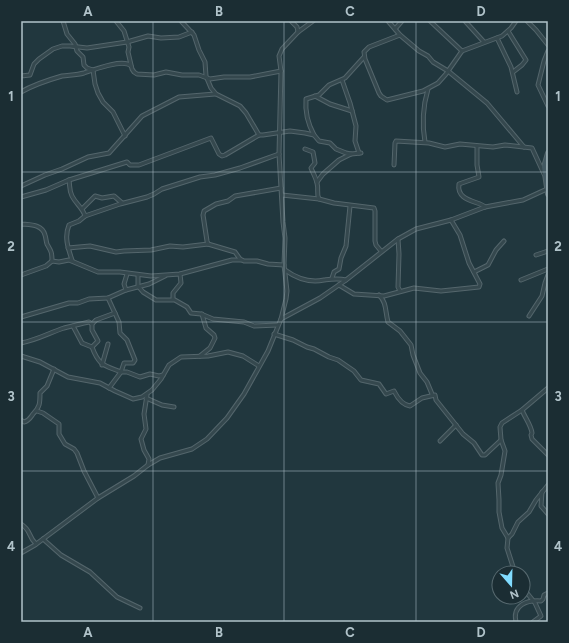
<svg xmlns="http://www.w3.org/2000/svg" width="569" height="643" font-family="Figtree,sans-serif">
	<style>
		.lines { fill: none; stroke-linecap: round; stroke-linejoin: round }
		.minor-casing { stroke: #54666c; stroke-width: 5 }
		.secondary-casing { stroke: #54666c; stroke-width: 6 }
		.minor { stroke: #35484e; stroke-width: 3 }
		.secondary { stroke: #435962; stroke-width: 4 }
		.grid { fill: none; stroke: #b1c3ca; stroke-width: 1; stroke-opacity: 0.55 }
		.neatline { fill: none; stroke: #b1c3ca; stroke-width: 1.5 }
		.grid-label { font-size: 13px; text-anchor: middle; font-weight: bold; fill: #b1c3ca }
	</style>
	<rect width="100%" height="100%" fill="#21373e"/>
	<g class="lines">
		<g class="minor-casing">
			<g id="minor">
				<path d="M63 21 67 34 75 44 77 51 83 57 84 65 87 68 93 70 95 84 98 93 103 102 113 112 125 136"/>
				<path d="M116 21 124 31 129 47 128 52 132 69 134 72 137 74 154 75 166 72 182 75H199L210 79 224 77H250L281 71"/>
				<path d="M181 21 194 35 199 50 205 62 206 76 211 88 216 94 240 106 246 113 259 135H263L290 131 305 133 314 135 319 141 330 143 336 149 346 153 351 154 361 153"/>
				<path d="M291 21 297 27 298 32"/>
				<path d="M388 21 400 35 419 51 428 56 433 62 448 71 487 103 524 147"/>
				<path d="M430 21 462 51"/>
				<path d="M465 21 484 42"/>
				<path d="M527 21 536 30 548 45"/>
				<path d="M395 29 402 21"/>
				<path d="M508 31 526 60 522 65 513 72"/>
				<path d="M400 35 369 47 364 52 365 59 379 93 381 96 387 100 423 91 438 83 446 74 462 51 502 36 511 28 516 21"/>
				<path d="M497 38 511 67 517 92"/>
				<path d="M548 51 544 61 538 85 548 106"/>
				<path d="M21 76 30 75 34 64 39 59 53 49 62 46H70L87 48 127 42 148 36 161 38 179 37 192 32"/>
				<path d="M342 80 350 103 356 126 355 141 359 153"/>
				<path d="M21 92C33 85 48 80 62 76 69 75 77 75 84 73 93 70 123 58 131 66"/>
				<path d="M315 96 330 104 352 111"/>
				<path d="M314 135C308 124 305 111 306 99L319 95 329 85 345 78 364 57"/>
				<path d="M425 142C422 125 423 106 428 89"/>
				<path d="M477 146V165L479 177 459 184C456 202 480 201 485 207"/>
				<path d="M305 149 313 152 315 163 311 168C313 173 316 178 317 183 319 190 316 193 319 199"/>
				<path d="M394 165 395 143 396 141 429 143 445 147 460 144 493 147 505 145 532 148 544 174"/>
				<path d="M69 180C70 186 69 190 72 196 76 204 83 208 85 216"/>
				<path d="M317 182 323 174 339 160 351 154"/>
				<path d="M21 186 45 175 62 169 88 157 109 153 142 116 179 97 215 94"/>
				<path d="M282 195 319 199 334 203 374 208 375 211V241L376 245 381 251"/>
				<path d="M21 197 46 190 69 180 127 162 130 165H139L211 138 219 154 222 156 225 155 259 135"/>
				<path d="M82 209 95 196 102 198 114 196 122 203"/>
				<path d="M21 224C30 225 42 224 45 235 46 238 46 241 47 244 51 251 52 252 52 261"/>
				<path d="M398 239 399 254 398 287 400 291"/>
				<path d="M208 244 207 241 203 215 204 211 216 204 228 201 235 196 281 188"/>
				<path d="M68 248 90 246 116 252 124 251 151 250 170 246 183 247 208 244 235 252 240 259 244 261H257L268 264 284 265"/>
				<path d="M536 255 548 251"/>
				<path d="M72 260C68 248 64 237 69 225L79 221 85 216 120 204 147 197 154 194 162 189 200 177 215 175 240 168 279 154"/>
				<path d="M285 270C296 278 310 283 324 280 332 279 338 278 346 280"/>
				<path d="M474 272 488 265 496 250 504 241"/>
				<path d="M180 274 181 283 173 293V299L187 307 191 313 201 314 213 319 244 322 254 326 278 325"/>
				<path d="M21 275 46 266 52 261 59 262 69 260 98 272H120L151 276 180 274 232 260H241"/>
				<path d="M138 275V286L143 292 156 300H173"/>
				<path d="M332 278 334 272 339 269 341 258 346 246 350 206"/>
				<path d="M521 280 548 269"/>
				<path d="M339 285 354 294 384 296 414 288 441 291 479 287 480 284 469 263 460 235 451 220"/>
				<path d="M126 290 124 284 127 274"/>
				<path d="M379 295C387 303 385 311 388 322L400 331 411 345 413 355 420 373 427 382 432 394"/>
				<path d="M529 316 542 296 545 283 548 275"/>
				<path d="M21 317 69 303H78L89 299 108 298 126 290 149 284 165 276"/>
				<path d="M281 319 286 299 287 291 284 265 285 238 283 222 279 154 281 71 279 56 282 49 298 32 313 21"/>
				<path d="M73 326 82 343 92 347C99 366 104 365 121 372L124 363H133L135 360 127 340 120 333 119 322 108 298"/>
				<path d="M274 334 293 340 307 347 314 349 329 357 338 360 354 371 361 380 379 384 386 394 394 391C397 397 403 405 410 406L422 398 435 395 436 400 463 434 474 443 482 455H485L501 440"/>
				<path d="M21 343C37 340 49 333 64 328 72 326 80 324 89 322L92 324"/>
				<path d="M92 347 98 341 92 330V324L96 320 115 313"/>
				<path d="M21 356 40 362 68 377 100 383 115 391 133 399 142 397 152 390 161 379 169 365 181 357 208 356 228 352 243 356 259 366"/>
				<path d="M200 356 210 348 215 338 214 335 206 328 202 314"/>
				<path d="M102 365 108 344"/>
				<path d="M109 388 121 372H127L140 377 150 374 159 376 163 375"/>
				<path d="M147 395 144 414 146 429 141 439 144 450 149 459 148 465"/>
				<path d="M146 398 162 405 174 407"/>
				<path d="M522 410C525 418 531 425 532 433L531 435 532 439 548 455"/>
				<path d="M37 411 43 413 59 424V434L65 444 74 449 77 453 84 471 98 498"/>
				<path d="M21 420 24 422C29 421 30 418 33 414 40 407 40 403 40 393L47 386 54 369"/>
				<path d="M440 441 456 425"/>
				<path d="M542 492 541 506 548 514"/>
				<path d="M21 524C32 531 27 535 36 544"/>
				<path d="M508 538 512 534 518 522 529 512 536 500 548 485"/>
				<path d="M43 539 61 555 90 572 117 597 140 608"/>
				<path d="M21 553 35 545 98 498 134 476 148 465 160 458 192 449 207 439 227 418 244 394 268 351 281 319 320 298 346 280 398 239 416 229 451 220 485 207 523 200 547 189"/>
				<path d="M515 573 507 548 508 538 502 528 499 512V500L498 483 501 475 505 451 501 440 500 427 502 423 522 410 548 388"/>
				<path d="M523 588 535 603 541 616 533 622"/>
				<path d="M516 622C512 605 527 600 541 601L543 599 544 595 548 593"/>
			</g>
		</g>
		<g class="secondary-casing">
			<path id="secondary" d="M548 153 544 167 548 194"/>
		</g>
		<use href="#minor" class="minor"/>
		<use href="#secondary" class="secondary"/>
	</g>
	<path class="grid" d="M153 21V622M284 21V622M416 21V622M21 172H548M21 322H548M21 471H548"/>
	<rect width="569" height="643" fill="none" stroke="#1b2d33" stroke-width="44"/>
	<g transform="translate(511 585) rotate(160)"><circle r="19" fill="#1b2d33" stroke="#57696f"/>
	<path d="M0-3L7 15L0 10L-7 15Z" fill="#81dcff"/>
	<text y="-6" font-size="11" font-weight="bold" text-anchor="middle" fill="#b1c3ca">N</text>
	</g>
	<rect x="22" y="22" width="525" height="599" class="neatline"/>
	<g class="grid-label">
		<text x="88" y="16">A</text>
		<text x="219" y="16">B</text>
		<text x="350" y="16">C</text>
		<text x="481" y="16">D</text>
		<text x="11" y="101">1</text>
		<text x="558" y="101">1</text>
		<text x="11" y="251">2</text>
		<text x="558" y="251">2</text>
		<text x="11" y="401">3</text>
		<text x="558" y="401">3</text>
		<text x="11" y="551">4</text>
		<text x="558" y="551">4</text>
		<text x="88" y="637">A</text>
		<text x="219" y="637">B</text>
		<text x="350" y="637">C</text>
		<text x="481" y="637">D</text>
	</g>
</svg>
